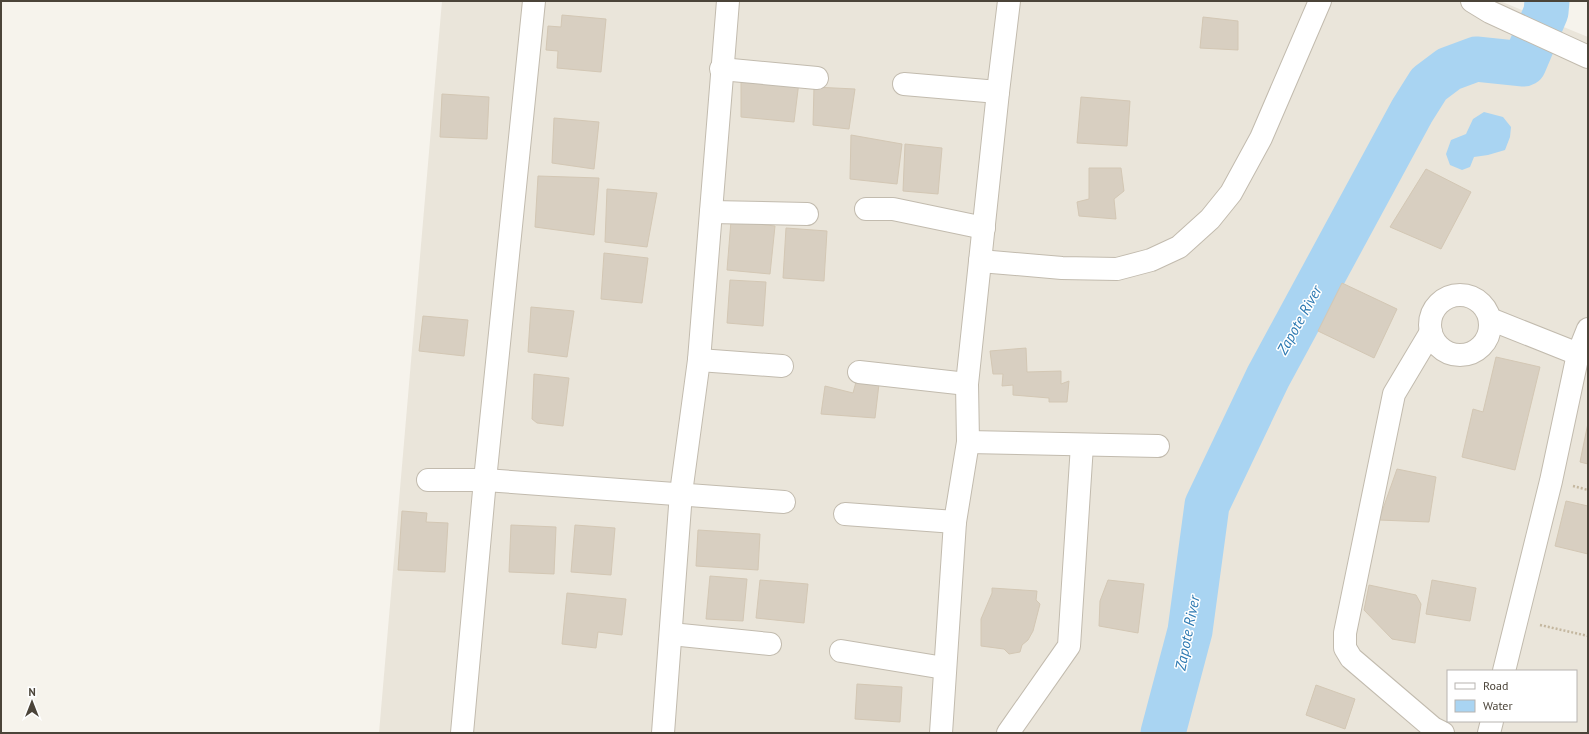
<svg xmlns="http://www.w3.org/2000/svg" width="1589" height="734" font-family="'PT Sans',sans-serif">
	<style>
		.residential { fill: #eae5da; fill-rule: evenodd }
		.water { fill: #a9d4f2 }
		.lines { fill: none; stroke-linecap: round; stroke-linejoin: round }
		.river { stroke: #a9d4f2; stroke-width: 45 }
		.building { fill: #d8cfc1; stroke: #d3c7b4 }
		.minor-casing { stroke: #c2bbae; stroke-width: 24 }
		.path { stroke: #c4b79f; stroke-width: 2.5; stroke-dasharray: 2 2; stroke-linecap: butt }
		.minor { stroke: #fff; stroke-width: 22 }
		.labels { text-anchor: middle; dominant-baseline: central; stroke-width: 3; stroke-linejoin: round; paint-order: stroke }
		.water-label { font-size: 15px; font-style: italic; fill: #2e7ab2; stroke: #fff }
	</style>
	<rect width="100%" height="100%" fill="#f6f3ec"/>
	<path class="residential" d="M442 1H1500L1588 37V733H379ZM1448 671H1576V721H1448Z"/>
	<path class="water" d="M1484 112 1503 117 1511 127 1510 137 1505 150 1488 155 1474 157 1470 167 1462 170 1450 165 1446 154 1451 140 1466 134 1473 119Z"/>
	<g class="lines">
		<path class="river" d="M1163 733 1190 631 1207 505 1268 377 1412 111 1429 84 1449 69 1476 59 1524 64 1546 12 1547 1"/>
	</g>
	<g class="building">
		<path d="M562 15 606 19 601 72 557 68 558 51 546 50 548 26 561 27Z"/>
		<path d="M1203 17 1238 21V50L1200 48Z"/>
		<path d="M741 77 799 82 794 122 741 117Z"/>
		<path d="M814 87 855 89 849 129 813 125Z"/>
		<path d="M442 94 489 97 487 139 440 137Z"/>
		<path d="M1081 97 1130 101 1127 146 1077 143Z"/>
		<path d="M554 118 599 122 594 169 552 163Z"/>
		<path d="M851 135 902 144 897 184 850 179Z"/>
		<path d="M905 144 942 148 938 194 903 191Z"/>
		<path d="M1089 168H1121L1124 191 1114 199 1116 219 1079 216 1077 202 1089 199Z"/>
		<path d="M1426 169 1471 192 1441 249 1390 227Z"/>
		<path d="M538 176 599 178 594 235 535 227Z"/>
		<path d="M607 189 657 193 647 247 605 242Z"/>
		<path d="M731 221 775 226 770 274 727 270Z"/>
		<path d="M786 228 827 231 824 281 783 278Z"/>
		<path d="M604 253 648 258 642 303 601 299Z"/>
		<path d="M730 280 766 282 763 326 727 323Z"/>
		<path d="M1342 283 1397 309 1374 358 1318 331Z"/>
		<path d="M531 307 574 311 567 357 528 352Z"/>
		<path d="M423 316 468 320 464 356 419 351Z"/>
		<path d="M1026 348 1027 372 1061 371V384L1069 381 1067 402H1049V398L1013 395V385L1002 386 1003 374H993L990 351Z"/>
		<path d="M1496 357 1540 367 1515 470 1462 457 1473 409 1483 412Z"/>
		<path d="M534 374 569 378 563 426 537 423 532 419Z"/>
		<path d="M856 382 879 384 875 418 821 414 825 386 853 393Z"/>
		<path d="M1588 423V464L1580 462Z"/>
		<path d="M1397 469 1436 477 1429 522 1379 520Z"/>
		<path d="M1566 501 1588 506V554L1555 546Z"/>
		<path d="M402 511 427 513 426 522 448 523 445 572 398 570Z"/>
		<path d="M511 525 556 527 554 574 509 572Z"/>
		<path d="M575 525 615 528 611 575 571 572Z"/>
		<path d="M698 530 760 534 758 570 696 566Z"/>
		<path d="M710 576 747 579 743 621 706 619Z"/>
		<path d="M760 580 808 584 804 623 756 618Z"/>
		<path d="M1108 580 1144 584 1138 633 1099 626 1100 601Z"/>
		<path d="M1432 580 1476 588 1470 621 1426 614Z"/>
		<path d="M1369 585 1416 595 1421 604 1415 643 1392 639 1364 610Z"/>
		<path d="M992 588 1037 591 1036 600 1040 604 1033 631 1028 640 1022 645 1020 652 1009 654 1004 649 981 646V619L992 593Z"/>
		<path d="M567 593 626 599 622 635 598 632 596 648 562 644Z"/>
		<path d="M857 684 902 687 900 722 855 719Z"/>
		<path d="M1316 685 1355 699 1345 729 1306 715Z"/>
	</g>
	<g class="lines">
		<g class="minor-casing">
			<g id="minor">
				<path d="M1472 1 1490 12 1588 57"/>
				<path d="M721 69 817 78"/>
				<path d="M904 84 998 92"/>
				<path d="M866 209H893L984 228"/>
				<path d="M711 212 807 214"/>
				<path d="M980 261 1062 268 1117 269 1151 260 1179 247 1210 219 1231 193 1261 138 1320 1"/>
				<circle cx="1460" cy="325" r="30"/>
				<path d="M1490 319 1578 354"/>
				<path d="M1431 332 1394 394 1345 633V648L1351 658 1433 728 1443 733"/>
				<path d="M699 360 782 366"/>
				<path d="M859 372 967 384"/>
				<path d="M968 442 1158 446"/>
				<path d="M428 480H485L784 502"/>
				<path d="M845 514 955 522"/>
				<path d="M671 634 770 644"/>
				<path d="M841 651 944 668"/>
				<path d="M1504 671 1551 481 1578 354 1588 329"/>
				<path d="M462 733 485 480 534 1"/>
				<path d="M663 733 681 493 699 360 728 1"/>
				<path d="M941 733 955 522 968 442 967 384 998 92 1009 1"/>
				<path d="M1008 733 1069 646 1082 445"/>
				<path d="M1489 733 1492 721"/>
			</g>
		</g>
		<g class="path">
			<path d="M1573 486 1588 490"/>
			<path d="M1540 625 1588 636"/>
		</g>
		<use href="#minor" class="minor"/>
	</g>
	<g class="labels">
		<g class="water-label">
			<text transform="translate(1299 320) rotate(-61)">Zapote River</text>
			<text transform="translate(1187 633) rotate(-79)">Zapote River</text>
		</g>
	</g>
	<rect width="1589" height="734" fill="none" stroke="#4b4439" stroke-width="4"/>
	<rect x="1447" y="670" width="130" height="52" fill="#ffffff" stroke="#b7b4b0"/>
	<rect x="1455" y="683" width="20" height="6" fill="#ffffff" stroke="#b7b4b0"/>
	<text x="1483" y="690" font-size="12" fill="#4b4439">Road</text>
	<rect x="1455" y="700" width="20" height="12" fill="#a9d4f2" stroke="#b7b4b0"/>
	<text x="1483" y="710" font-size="12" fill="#4b4439">Water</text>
	<g transform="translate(32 702)" stroke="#ffffff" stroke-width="3" paint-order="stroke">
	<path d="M0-3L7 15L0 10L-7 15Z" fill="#4b4439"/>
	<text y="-6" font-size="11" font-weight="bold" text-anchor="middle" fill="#4b4439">N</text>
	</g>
</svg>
